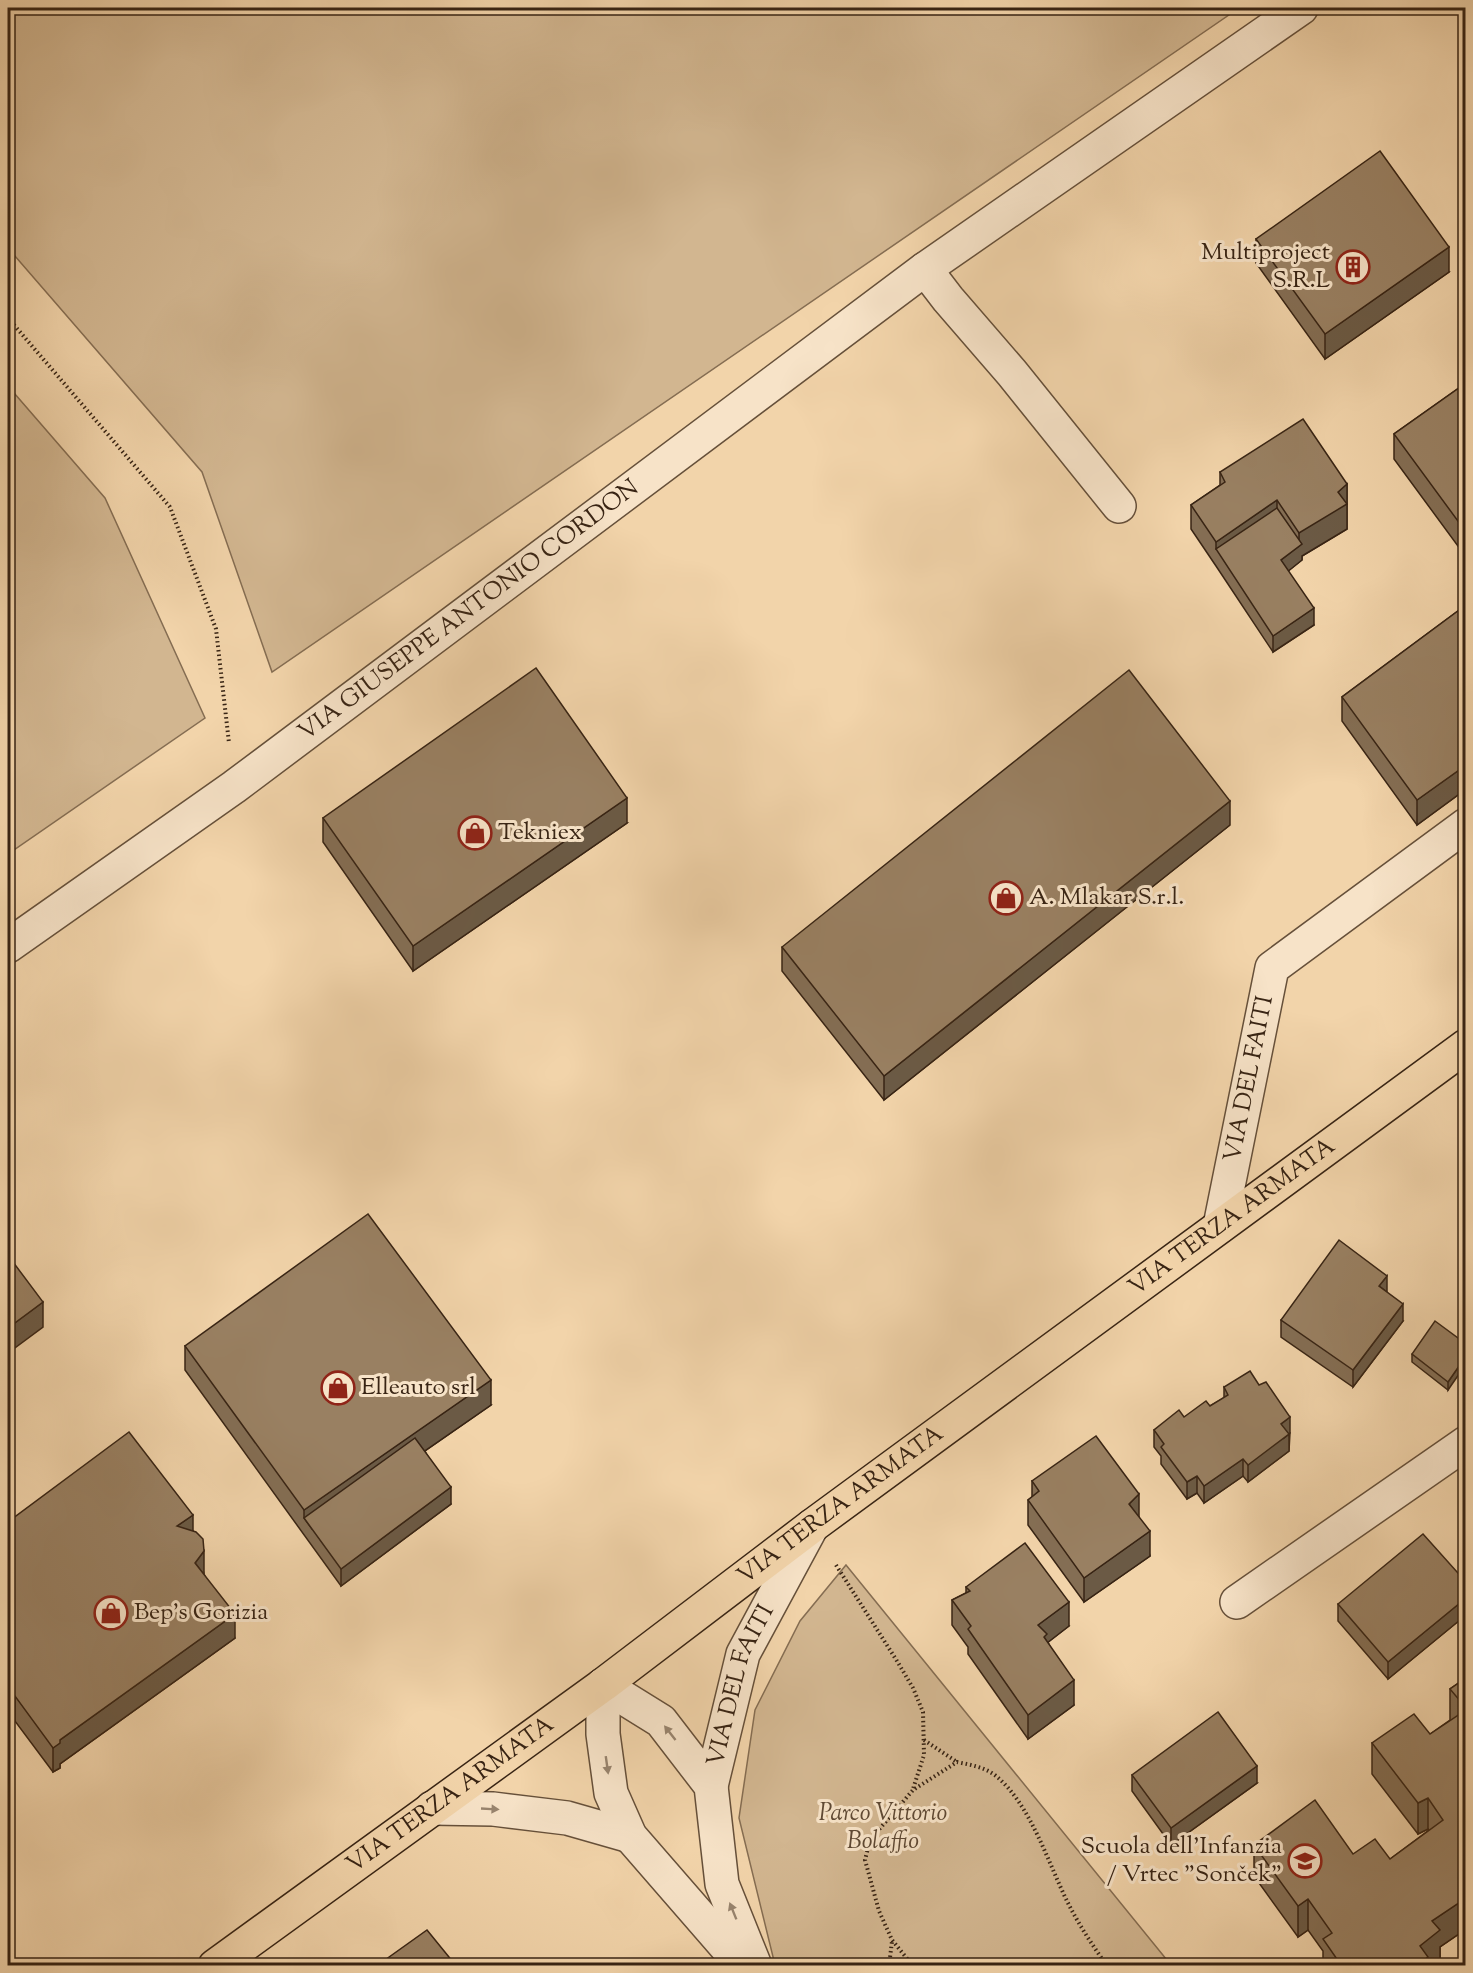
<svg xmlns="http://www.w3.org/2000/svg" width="1473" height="1973" font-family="'Sorts Mill Goudy',serif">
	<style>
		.green { fill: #d2b690; stroke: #856d52; stroke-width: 1.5 }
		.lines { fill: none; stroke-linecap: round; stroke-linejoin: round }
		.minor-casing { stroke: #66503a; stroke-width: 36 }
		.tertiary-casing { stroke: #66503a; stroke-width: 36 }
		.primary-casing { stroke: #382414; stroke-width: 36 }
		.path { stroke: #382414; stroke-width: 4; stroke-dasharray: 1.5 3; stroke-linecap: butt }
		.minor { stroke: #f7e3c8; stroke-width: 33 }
		.tertiary { stroke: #f7e3c8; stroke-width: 33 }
		.primary { stroke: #f2d4aa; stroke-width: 33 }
		.wall { fill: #846e54; stroke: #382414; stroke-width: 1.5 }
		.shaded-wall { fill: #6b5a45; stroke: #382414; stroke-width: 1.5 }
		.building { fill: #998062; stroke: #382414; stroke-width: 1.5 }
		.oneway { fill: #98846e }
		.labels { text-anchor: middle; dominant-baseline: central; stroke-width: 6; stroke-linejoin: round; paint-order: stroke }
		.poi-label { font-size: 24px; fill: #382414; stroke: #f7e3c8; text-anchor: start }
		.street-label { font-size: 24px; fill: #382414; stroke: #f7e3c8 }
		.park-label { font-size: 24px; font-style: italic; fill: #5e4833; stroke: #f7e3c8 }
	</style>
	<rect width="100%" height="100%" fill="#f2d4aa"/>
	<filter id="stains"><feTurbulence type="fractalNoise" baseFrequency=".00333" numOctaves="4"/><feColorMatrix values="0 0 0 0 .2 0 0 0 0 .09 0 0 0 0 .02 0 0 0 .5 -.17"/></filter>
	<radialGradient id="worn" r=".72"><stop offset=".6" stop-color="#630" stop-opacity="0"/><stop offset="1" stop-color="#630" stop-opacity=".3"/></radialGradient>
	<g class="green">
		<path d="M8 8H1239L272 672 202 472 8 248Z"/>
		<path d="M8 386 105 498 205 718 8 854Z"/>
		<path d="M846 1565 1171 1965H775L739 1818 755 1710 800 1621Z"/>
	</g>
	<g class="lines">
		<g class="minor-casing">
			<g id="minor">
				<path d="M925 269 948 299 1012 373 1119 506"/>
				<path id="s1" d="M8 946 234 787 925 269 1301 8"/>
				<path id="s2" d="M1220 1226 1272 968 1466 825"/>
				<path d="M1237 1602 1466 1443"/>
			</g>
		</g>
		<g class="tertiary-casing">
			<g id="tertiary">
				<path d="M603 1685 661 1721 711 1786 722 1884 755 1966"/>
				<path d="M603 1685V1734L611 1793 630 1836 743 1966"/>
				<path id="s3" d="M711 1786 743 1654 812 1526"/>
				<path d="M432 1808 493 1809 567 1818 630 1836"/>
			</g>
		</g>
		<g class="primary-casing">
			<g id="primary">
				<path id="s4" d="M215 1966 603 1685 812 1526 1466 1046"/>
			</g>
		</g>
		<g class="path">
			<path d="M8 318 170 507 216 629 229 743"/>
			<path d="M836 1565 897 1661 913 1688 923 1712 924 1755 913 1789"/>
			<path d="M924 1740 957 1762"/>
			<path d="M889 1966 892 1941"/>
			<path d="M913 1966 892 1940 879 1911 865 1860 870 1840 913 1790 957 1762C971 1765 985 1767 996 1776 1031 1805 1048 1863 1068 1903 1079 1925 1093 1946 1107 1966"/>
		</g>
		<use href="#minor" class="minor"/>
		<use href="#tertiary" class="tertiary"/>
		<use href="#primary" class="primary"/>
	</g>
	<g class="wall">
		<path d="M1256 239 1449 272 1325 359 1256 263Z"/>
		<path d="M1466 383V557L1394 459V434Z"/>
		<path d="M1220 472 1347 484V529L1302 556V560L1288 571 1314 625 1273 652 1216 566 1191 529V505L1220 485Z"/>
		<path d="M1466 605V789L1417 825 1342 721V697Z"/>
		<path d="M323 818 627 823 413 971 323 842Z"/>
		<path d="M1230 825 884 1100 782 971V947Z"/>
		<path d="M1466 1170V1205L1460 1200V1176Z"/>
		<path d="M1281 1320 1403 1321 1353 1387 1281 1337Z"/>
		<path d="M1466 1344 1448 1390 1412 1362V1354Z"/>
		<path d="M185 1346 491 1405 425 1451 451 1504 341 1586 185 1370Z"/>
		<path d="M1224 1387 1290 1433 1289 1451 1248 1482 1243 1476 1204 1503 1197 1493 1187 1499 1161 1464V1456L1154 1447V1430L1210 1406 1224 1398Z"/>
		<path d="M1032 1481 1139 1517 1150 1556 1084 1602 1028 1525V1500L1032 1497Z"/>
		<path d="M8 1522 193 1531 204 1574 235 1638 60 1764V1768L53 1772 15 1721 8 1722Z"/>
		<path d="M1466 1582V1615L1388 1679 1338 1621V1604Z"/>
		<path d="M966 1587 1069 1626 1048 1642 1074 1705 1028 1739 968 1654V1647L952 1625V1600L966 1593Z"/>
		<path d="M1466 1678V1929L1440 1947V1961L1435 1965H1323V1951L1308 1930 1298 1937 1254 1876V1845L1353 1854 1390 1859 1429 1830 1428 1829 1418 1834 1372 1774V1743L1430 1734 1450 1720V1689Z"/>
		<path d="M1132 1775 1257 1783 1171 1845 1132 1791Z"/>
	</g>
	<g class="shaded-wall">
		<path d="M1449 247V272L1325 359V334Z"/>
		<path d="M1347 484V529L1302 556V560L1281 577V560L1299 546V533L1338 492Z"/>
		<path d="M1277 500V524L1216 549V542Z"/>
		<path d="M1314 608V625L1273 652V636Z"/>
		<path d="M1466 765V789L1417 825V800Z"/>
		<path d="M627 798V823L413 971V946Z"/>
		<path d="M1230 801V825L884 1100V1076Z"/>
		<path d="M1387 1276V1292L1379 1286Z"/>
		<path d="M43 1302V1327L8 1353V1328Z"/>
		<path d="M1403 1304V1321L1353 1387V1370Z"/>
		<path d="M1466 1356V1364L1448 1390V1382Z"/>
		<path d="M491 1380V1405L312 1529 304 1518V1510Z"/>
		<path d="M1290 1417V1433L1283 1439 1289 1434V1451L1248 1482V1465L1281 1424Z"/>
		<path d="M1243 1459V1476L1204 1503V1486Z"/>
		<path d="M1197 1476V1493L1187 1499V1482Z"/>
		<path d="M451 1487V1504L341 1586V1569Z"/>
		<path d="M1139 1494V1519L1129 1504Z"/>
		<path d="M193 1515V1539L177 1526Z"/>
		<path d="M1150 1531V1556L1084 1602V1578Z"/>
		<path d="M204 1551V1575L195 1563Z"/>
		<path d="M1466 1598V1615L1388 1679V1662Z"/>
		<path d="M1069 1602V1626L1047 1643 1038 1625Z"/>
		<path d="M235 1614V1638L60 1764V1768L53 1772V1748L60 1740Z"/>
		<path d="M1074 1680V1705L1028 1739V1715Z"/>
		<path d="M15 1696V1721L8 1722V1698Z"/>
		<path d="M1257 1766V1783L1171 1845V1828Z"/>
		<path d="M1428 1798V1829L1418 1834V1803Z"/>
		<path d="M1466 1898V1929L1440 1947V1961L1435 1965H1416L1420 1946 1432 1921Z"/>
		<path d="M1308 1899V1930L1298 1937V1906Z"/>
	</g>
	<g class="building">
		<path d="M1380 151 1449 247 1325 334 1256 239Z"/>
		<path d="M1466 383V532L1394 434Z"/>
		<path d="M1303 419 1347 484 1338 492 1347 504 1299 533 1277 500 1216 542 1191 505 1225 482 1220 472Z"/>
		<path d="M1277 508 1302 544 1281 560 1314 608 1273 636 1216 549Z"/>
		<path d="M1466 605V765L1417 800 1342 697Z"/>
		<path d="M536 668 627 798 413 946 323 818Z"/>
		<path d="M1129 670 1230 801 884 1076 782 947Z"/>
		<path d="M1466 1170V1180L1460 1176Z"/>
		<path d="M368 1214 491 1380 304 1510 185 1346Z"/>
		<path d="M1339 1240 1387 1276 1379 1286 1403 1304 1353 1370 1281 1320Z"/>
		<path d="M13 1262 43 1302 8 1328V1266Z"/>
		<path d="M1435 1321 1466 1344V1356L1448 1382 1412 1354Z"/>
		<path d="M1250 1371 1259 1385 1266 1382 1290 1417 1281 1424 1289 1434 1248 1465 1243 1459 1204 1486 1197 1476 1187 1482 1161 1447 1164 1444 1154 1430 1179 1410 1184 1417 1206 1401 1210 1406 1228 1395 1224 1387Z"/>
		<path d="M129 1432 193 1515 177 1526 196 1532 203 1539 204 1551 195 1563 235 1614 60 1740V1743L53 1748 15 1696 8 1698V1522Z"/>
		<path d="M1096 1436 1139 1494 1129 1504 1150 1531 1084 1578 1028 1500 1039 1491 1032 1481Z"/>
		<path d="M415 1438 451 1487 341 1569 304 1518Z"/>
		<path d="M1423 1534 1466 1582V1598L1388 1662 1338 1604Z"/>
		<path d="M1025 1543 1069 1602 1038 1625 1047 1634 1044 1637 1074 1680 1028 1715 968 1629 971 1626 952 1600 970 1591 966 1587Z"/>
		<path d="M1466 1678V1708L1450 1689Z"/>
		<path d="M1466 1710V1898L1432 1921 1440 1930 1420 1946 1428 1957 1416 1965H1341L1323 1939 1332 1933 1308 1899 1298 1906 1254 1845 1315 1800 1353 1854 1375 1839 1390 1859 1443 1820 1428 1798 1418 1803 1372 1743 1414 1714 1430 1734Z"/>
		<path d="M1218 1712 1257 1766 1171 1828 1132 1775Z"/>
		<path d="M427 1930 453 1962 450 1965H378Z"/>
	</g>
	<defs><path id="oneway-solid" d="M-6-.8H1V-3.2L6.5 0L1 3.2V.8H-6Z" transform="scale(1.5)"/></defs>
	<g class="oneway">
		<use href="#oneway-solid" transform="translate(670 1733) rotate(-128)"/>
		<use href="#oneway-solid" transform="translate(607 1765) rotate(82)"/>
		<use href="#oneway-solid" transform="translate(490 1809) rotate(3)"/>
		<use href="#oneway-solid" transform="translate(733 1911) rotate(-112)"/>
	</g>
	<defs>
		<g id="building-ring" transform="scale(1.725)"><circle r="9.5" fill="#f7e3c8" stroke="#8f2418" stroke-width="1.5"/><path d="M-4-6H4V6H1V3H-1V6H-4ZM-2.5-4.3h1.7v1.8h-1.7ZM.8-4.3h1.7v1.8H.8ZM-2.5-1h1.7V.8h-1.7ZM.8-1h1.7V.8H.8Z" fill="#8f2418"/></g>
		<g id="shop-ring" transform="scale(1.725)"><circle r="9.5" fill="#f7e3c8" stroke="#8f2418" stroke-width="1.5"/><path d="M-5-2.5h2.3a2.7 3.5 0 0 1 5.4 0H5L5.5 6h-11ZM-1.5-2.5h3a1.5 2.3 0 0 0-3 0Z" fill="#8f2418"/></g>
		<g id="school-ring" transform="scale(1.725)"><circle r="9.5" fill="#f7e3c8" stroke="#8f2418" stroke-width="1.5"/><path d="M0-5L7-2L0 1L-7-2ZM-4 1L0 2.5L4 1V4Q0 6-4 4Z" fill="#8f2418"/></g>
	</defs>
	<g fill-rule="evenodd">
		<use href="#building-ring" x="1353" y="267"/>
		<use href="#shop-ring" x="475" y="833"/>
		<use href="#shop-ring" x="1006" y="898"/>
		<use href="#shop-ring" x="338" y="1388"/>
		<use href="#shop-ring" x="111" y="1613"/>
		<use href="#school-ring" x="1305" y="1861"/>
	</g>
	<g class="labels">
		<g class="poi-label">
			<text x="1330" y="253" text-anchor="end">Multiproject<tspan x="1330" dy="28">S.R.L</tspan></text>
			<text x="498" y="833">Tekniex</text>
			<text x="1029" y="898">A. Mlakar S.r.l.</text>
			<text x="361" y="1388">Elleauto srl</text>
			<text x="134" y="1613">Bep's Gorizia</text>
			<text x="1282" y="1847" text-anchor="end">Scuola dell'Infanzia<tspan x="1282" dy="28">/ Vrtec "Sonček"</tspan></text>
		</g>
		<g class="street-label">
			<text stroke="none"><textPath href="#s1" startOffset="570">VIA GIUSEPPE ANTONIO CORDON</textPath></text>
			<text stroke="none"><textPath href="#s2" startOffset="150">VIA DEL FAITI</textPath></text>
			<text stroke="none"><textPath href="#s4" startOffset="1263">VIA TERZA ARMATA</textPath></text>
			<text stroke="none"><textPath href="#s4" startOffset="777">VIA TERZA ARMATA</textPath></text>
			<text stroke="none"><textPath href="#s3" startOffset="105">VIA DEL FAITI</textPath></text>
			<text stroke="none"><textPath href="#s4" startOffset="291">VIA TERZA ARMATA</textPath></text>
		</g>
		<g class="park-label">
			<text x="883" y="1814">Parco Vittorio<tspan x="883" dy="28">Bolaffio</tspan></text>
		</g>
	</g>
	<rect width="1473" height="1973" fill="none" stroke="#f2d4aa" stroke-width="30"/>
	<rect x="9" y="9" width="1455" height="1955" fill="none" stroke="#382414" stroke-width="3"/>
	<rect x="15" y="15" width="1443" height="1943" fill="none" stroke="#382414" stroke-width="1.5"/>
	<rect width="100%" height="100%" filter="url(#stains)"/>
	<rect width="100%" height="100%" fill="url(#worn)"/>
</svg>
